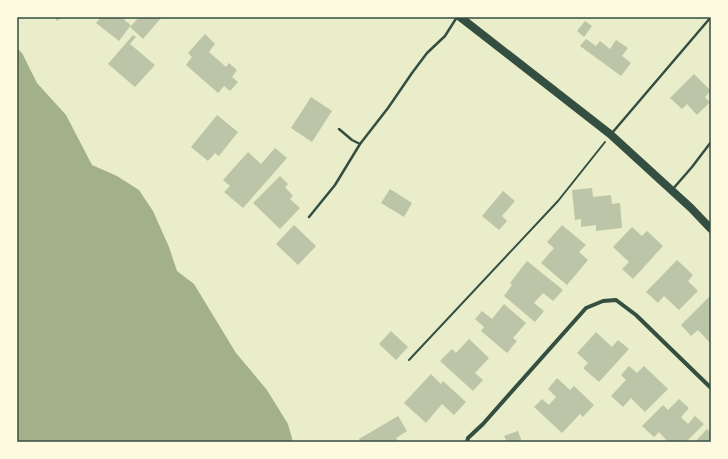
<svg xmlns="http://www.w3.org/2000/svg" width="728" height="459" font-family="Raleway,sans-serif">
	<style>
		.water { fill: #a3b18a }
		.building { fill: #bcc5a7 }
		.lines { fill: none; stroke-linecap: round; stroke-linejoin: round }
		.path { stroke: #344e41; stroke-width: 2 }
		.service { stroke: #344e41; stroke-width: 2.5 }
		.minor { stroke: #344e41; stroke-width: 4 }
		.secondary { stroke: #344e41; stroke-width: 8 }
		.neatline { fill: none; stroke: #344e41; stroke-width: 1.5 }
	</style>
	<rect width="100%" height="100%" fill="#e9edc9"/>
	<path class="water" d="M17 48 22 53 37 83 66 115 92 165 117 176 139 190 153 211 169 247 177 271 194 284 236 353 267 390 288 424 293 442H17Z"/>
	<g class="building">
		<path d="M55 17H63L57 21Z"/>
		<path d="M101 17H127L124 20 131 25 119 41 96 23Z"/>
		<path d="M139 17H160L161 18 143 39 130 27Z"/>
		<path d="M585 21 592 26 584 37 577 31Z"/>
		<path d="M205 34 215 44 209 52 226 67 229 63 237 70 232 77 238 82 230 91 224 86 218 93 186 65 192 57 188 53Z"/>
		<path d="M133 35 136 37 130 44 155 65 135 87 108 64Z"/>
		<path d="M586 39 596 46 600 41 610 49 616 40 628 48 622 56 631 63 621 76 580 46Z"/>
		<path d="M694 74 711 91 705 97 710 102 697 115 687 104 682 109 670 98Z"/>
		<path d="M311 97 332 111 312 142 291 128Z"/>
		<path d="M217 115 238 132 219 156 215 153 208 161 191 147Z"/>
		<path d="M275 148 287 158 243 208 224 192 230 186 223 180 248 152 261 164Z"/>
		<path d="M280 176 288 184 285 187 293 196 290 199 300 208 280 229 253 203Z"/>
		<path d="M592 188 593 197 611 195 612 204 620 203 622 228 596 231V225L581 227V219L575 220 572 190Z"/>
		<path d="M390 189 412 203 404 217 381 203Z"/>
		<path d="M503 191 515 201 502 216 507 221 499 230 482 216Z"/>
		<path d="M294 225 316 246 298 265 276 244Z"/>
		<path d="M562 225 586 245 579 252 588 260 567 285 541 263 554 248 547 242Z"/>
		<path d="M632 227 642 236 647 231 663 246 633 279 622 269 629 262 613 247Z"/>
		<path d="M677 260 693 275 688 281 698 291 679 310 664 296 658 303 646 292Z"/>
		<path d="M527 261 563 290 553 301 543 293 534 303 544 311 535 322 504 296 512 285 510 283Z"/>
		<path d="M711 295V344L698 330 691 336 681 325Z"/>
		<path d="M504 304 526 323 513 338 517 341 507 353 481 331 484 327 475 319 482 311 492 319Z"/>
		<path d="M391 331 408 347 396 360 379 344Z"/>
		<path d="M596 332 612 347 618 340 629 349 599 382 583 368 588 363 577 353Z"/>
		<path d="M469 339 489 358 475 373 483 380 473 391 440 361 452 349 456 353Z"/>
		<path d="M629 366 637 373 644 366 668 389 645 412 631 398 623 407 611 396 626 380 621 375Z"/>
		<path d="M431 374 441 384 443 381 466 402 454 415 442 404 426 423 404 403Z"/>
		<path d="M557 378 570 390 574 386 594 405 583 417 580 414 562 433 534 407 542 399 549 405 556 397 548 389Z"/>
		<path d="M679 399 689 408 681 417 688 424 695 416 704 424 686 442H668L659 432 654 437 642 426 663 405 668 410Z"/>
		<path d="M398 416 407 431 396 438 399 442H360L359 439Z"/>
		<path d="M707 429 711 433V442H695Z"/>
		<path d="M518 431 522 442H507L504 436Z"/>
	</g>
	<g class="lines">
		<path class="path" d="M409 360 558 201 605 142"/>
		<g class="service">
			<path d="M339 129 352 140 360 144 388 108 412 73 427 53 445 36 457 17"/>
			<path d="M612 133 711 17"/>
			<path d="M672 190 692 167 711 142"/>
			<path d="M309 217 335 185 360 144"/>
		</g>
		<path class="minor" d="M467 442 468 438 483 424 586 308 603 301 616 300 636 315 711 388"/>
		<path class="secondary" d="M460 17 610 134 691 208 711 229"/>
	</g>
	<rect width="728" height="459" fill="none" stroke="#fefae0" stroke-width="36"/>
	<rect x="18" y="18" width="692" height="423" class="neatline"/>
</svg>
